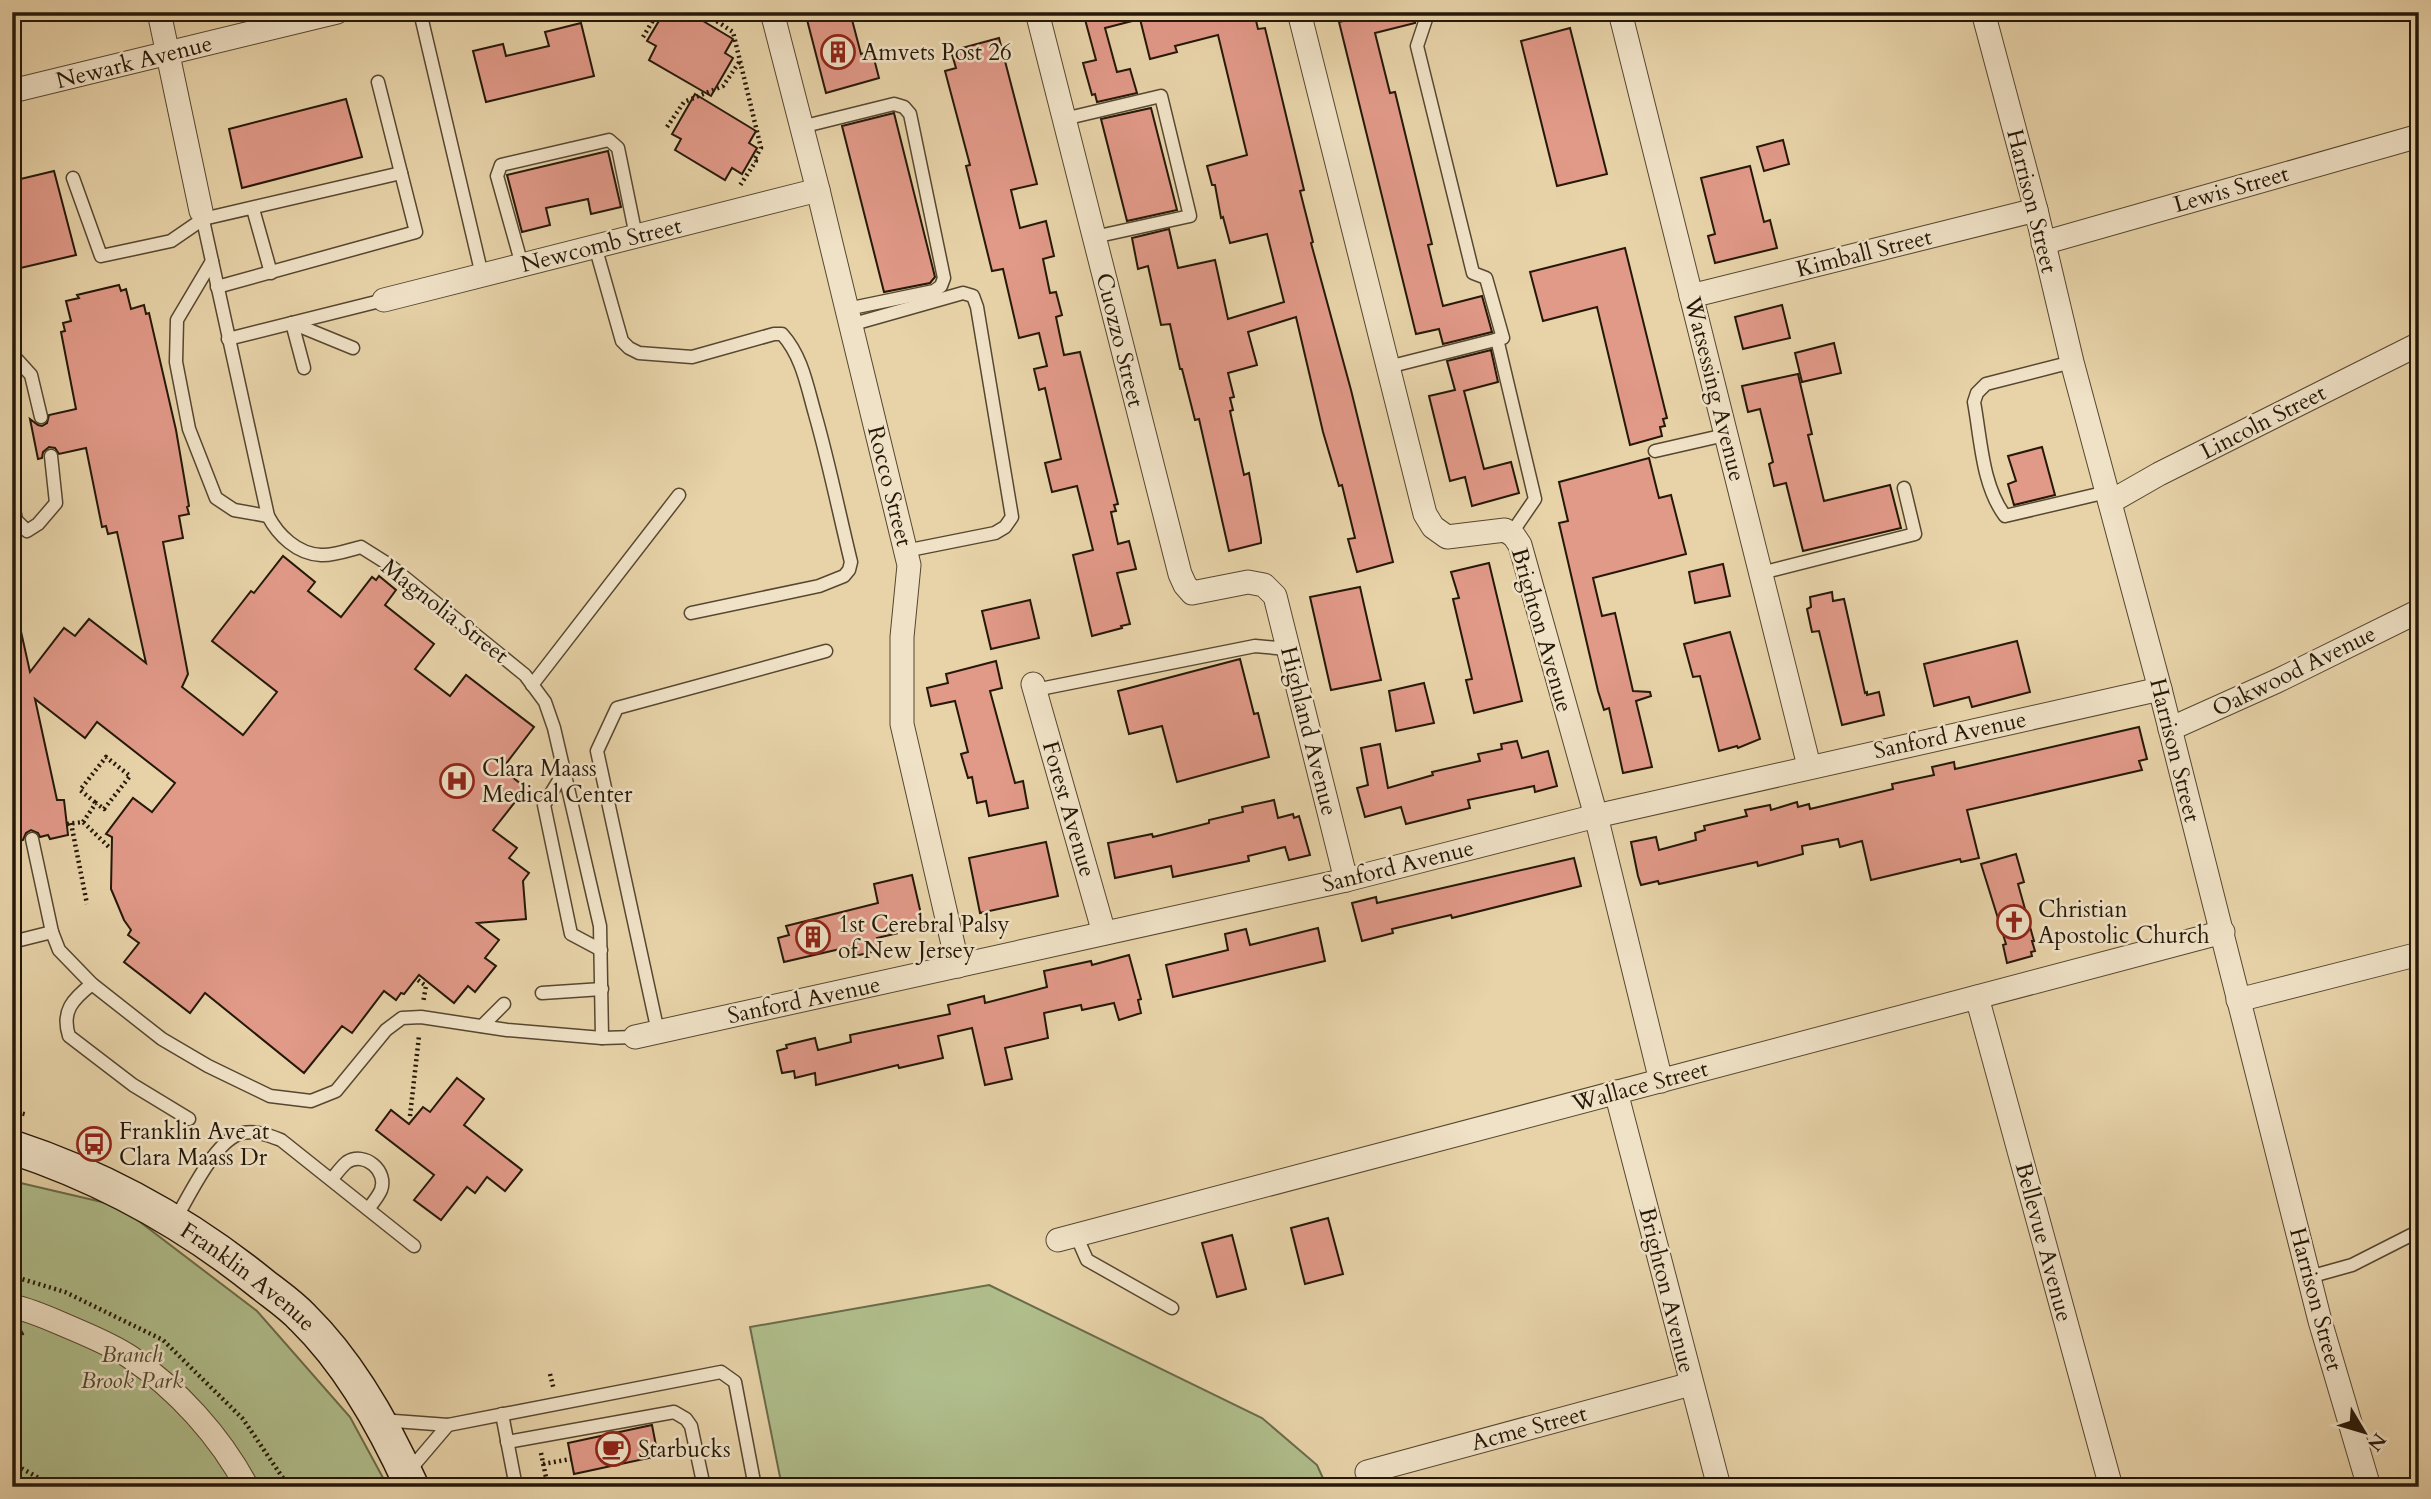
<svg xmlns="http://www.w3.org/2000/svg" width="2431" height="1499" font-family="Cardo,serif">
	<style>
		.green { fill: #b0be8c; stroke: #6a6b4a; stroke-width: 2 }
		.building { fill: #e19988; stroke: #251808; stroke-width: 2 }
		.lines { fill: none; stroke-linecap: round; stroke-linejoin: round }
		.lane-casing { stroke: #564730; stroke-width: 15 }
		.street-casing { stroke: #564730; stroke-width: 25 }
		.secondary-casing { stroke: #251808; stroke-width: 36 }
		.path { stroke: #251808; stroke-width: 4.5; stroke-dasharray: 2 3.5; stroke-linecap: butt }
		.lane { stroke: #f0e2c7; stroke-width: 12 }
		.street { stroke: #f0e2c7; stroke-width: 23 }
		.secondary { stroke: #f0e2c7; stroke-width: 33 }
		.labels { text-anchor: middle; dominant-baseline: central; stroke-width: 5; stroke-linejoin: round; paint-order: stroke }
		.poi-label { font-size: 23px; fill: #251808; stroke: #f0e2c7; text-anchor: start }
		.street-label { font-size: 23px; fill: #251808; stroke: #f0e2c7 }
		.park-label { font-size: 23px; font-style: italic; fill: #4f4a30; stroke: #f0e2c7 }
	</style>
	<rect width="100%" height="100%" fill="#e8d3a9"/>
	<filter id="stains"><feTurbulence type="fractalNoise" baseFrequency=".00286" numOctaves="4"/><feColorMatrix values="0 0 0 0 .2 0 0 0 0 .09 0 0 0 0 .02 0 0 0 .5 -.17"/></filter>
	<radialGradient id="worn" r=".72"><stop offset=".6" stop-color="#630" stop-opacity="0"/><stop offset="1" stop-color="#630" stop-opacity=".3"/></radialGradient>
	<g class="green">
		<path d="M12 1181 119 1206 257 1311 350 1417 388 1487H12Z"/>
		<path d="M989 1285 1262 1418 1317 1465 1327 1487H782L750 1327Z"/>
	</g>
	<g class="building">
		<path d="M676 12H688L733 39 725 53 733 58 711 96 649 60 656 46 647 41 663 14 672 19Z"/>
		<path d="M805 12H850L861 54 872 51 879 78 826 93Z"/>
		<path d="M1083 12H1254L1258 29 1265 28 1304 190 1300 191 1313 242 1311 243 1351 390 1393 562 1357 572 1348 539 1355 538 1342 485 1339 486 1323 432 1296 317 1248 332 1257 365 1228 373 1234 397 1230 398 1233 410 1230 411 1244 475 1249 473 1261 539V543L1229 551 1199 419 1195 420 1182 369H1180L1170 324 1161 325 1148 266 1138 269 1132 238 1169 229 1178 268 1215 260 1228 319 1284 302 1267 234 1230 243 1223 217 1221 218 1215 185H1212L1207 166 1247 155 1218 35 1175 46 1177 52 1150 59 1140 19 1105 28 1117 72 1130 69 1137 93 1097 102 1095 94 1092 95 1083 63 1096 60Z"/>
		<path d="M1367 12H1415V23L1375 33 1390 93 1395 92 1432 244 1428 245 1443 306 1482 296 1492 332 1443 344 1439 329 1416 334 1339 22 1368 15Z"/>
		<path d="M581 23 594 76 486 102 473 51 503 44 506 56 549 46 545 32Z"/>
		<path d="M1570 28 1607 174 1557 186 1521 41Z"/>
		<path d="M999 38 1037 184 1011 190 1020 228 1046 221 1054 256 1043 259 1050 293 1056 292 1062 315 1056 317 1064 355 1080 352 1118 504 1114 505 1116 511 1111 512 1118 544 1129 541 1136 569 1117 573 1130 624 1121 626 1122 628 1092 636 1073 555 1093 550 1077 486 1052 492 1045 463 1061 459 1045 388 1039 390 1034 369 1047 366 1039 333 1019 338 1003 269 992 271 966 166 970 165 945 71 956 68 951 51Z"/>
		<path d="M695 94 756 131 749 143 757 148 742 174 732 168 725 180 675 150 681 139 672 134Z"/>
		<path d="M346 99 362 157 242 188 229 129Z"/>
		<path d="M1151 108 1177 210 1127 221 1101 119Z"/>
		<path d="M894 113 935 277 930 283 884 292 842 126Z"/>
		<path d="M1783 140 1789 164 1764 171 1757 147Z"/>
		<path d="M608 151 621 207 591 214 588 199 546 208 550 225 522 232 507 175Z"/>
		<path d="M1750 166 1764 222 1770 220 1777 248 1715 263 1708 236 1715 234 1701 178Z"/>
		<path d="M54 171 76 255 12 270V181Z"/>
		<path d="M1625 248 1667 418 1663 419 1665 426 1660 427 1662 436 1630 445 1597 307 1543 321 1530 272Z"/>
		<path d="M119 285 121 291 126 289 131 309 144 305 146 314 149 313 176 430 189 506 187 507 189 514 179 516 183 538 163 542 188 674 182 687 243 735 277 692 212 641 251 591 254 593 283 556 315 582 308 591 341 617 372 577 376 580 379 576 396 590 385 605 434 644 415 669 450 696 466 675 534 727 502 769 526 788 493 830 517 848 509 858 529 873 523 881 526 919 477 923 499 940 485 958 496 966 475 992 468 986 454 1003 419 975 404 994 401 993 396 1000 384 991 352 1033 342 1026 304 1073 205 993 190 1013 124 962 139 943 128 935 131 930 124 920 114 896 111 889 112 837 106 834 133 798 152 812 175 783 97 722 85 738 35 699 57 800H64L68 835 50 839 48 835 40 837 38 833 31 830 26 833 23 840 12 843V628L20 627 30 672 64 628 75 636 89 619 146 663 117 532 108 534 106 526 102 527 86 448 59 454 55 448 49 447 43 452 42 458 38 459 30 419 38 425 42 426 47 423 49 415 76 409 61 332 65 331 63 323 71 321 66 301 79 298 77 295Z"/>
		<path d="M1782 305 1790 338 1743 349 1735 317Z"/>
		<path d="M1834 343 1841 373 1802 382 1795 353Z"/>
		<path d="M1491 350 1498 382 1464 391 1484 469 1511 462 1519 493 1472 506 1465 477 1450 481 1429 396 1455 390 1447 361Z"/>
		<path d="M1798 374 1812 434 1808 435 1824 501 1890 485 1901 528 1803 551 1786 483 1774 486 1769 464 1773 462 1760 409 1748 412 1742 386Z"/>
		<path d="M2042 447 2055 495 2014 505 2008 484 2016 481 2008 456Z"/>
		<path d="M1649 458 1659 498 1671 495 1686 554 1593 578 1602 616 1615 613 1633 691 1650 692 1651 696 1636 701 1652 767 1623 773 1609 708 1604 710 1598 691 1559 523 1568 521 1559 482Z"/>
		<path d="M1489 563 1522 701 1474 713 1466 680 1472 679 1453 599 1459 598 1451 572Z"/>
		<path d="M1723 564 1730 596 1695 603 1689 572Z"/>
		<path d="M1360 587 1381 680 1331 690 1310 597Z"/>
		<path d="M1832 592 1833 601 1844 599 1865 693 1867 692V695L1879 692 1884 715 1842 725 1819 631 1812 632 1807 609 1811 607 1810 597Z"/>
		<path d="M1030 600 1039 638 991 649 982 611Z"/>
		<path d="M1730 632 1760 739 1738 748 1737 746 1719 751 1700 676 1693 677 1684 644Z"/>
		<path d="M2017 641 2030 692 1972 707 1969 697 1934 706 1924 664Z"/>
		<path d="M1240 659 1254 714 1258 713 1269 757 1177 782 1162 726 1129 734 1118 691Z"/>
		<path d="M996 661 1002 688 990 691 1015 783 1023 781 1028 808 989 816 986 801 977 803 972 777 968 778 961 754 968 752 955 701 931 706 927 688 948 683 946 674Z"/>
		<path d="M1424 683 1434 723 1396 731 1389 691Z"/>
		<path d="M2139 727 2147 759 2139 761 2142 770 1967 810 1979 858 1961 862 1960 859 1871 880 1862 841 1840 847 1838 839 1802 846 1803 854 1758 866 1757 862 1659 884 1658 881 1641 885 1638 876 1631 842 1656 837 1659 850 1696 840 1695 833 1705 830 1704 826 1747 816 1745 810 1770 805 1771 810 1797 802 1798 807 1809 804 1810 809 1893 789 1892 784 1934 775 1932 767 1954 762 1955 769Z"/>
		<path d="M1517 741 1522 758 1548 751 1557 786 1535 792 1534 786 1468 800 1470 808 1406 824 1401 807 1365 817 1357 788 1368 785 1361 748 1380 744 1388 788 1433 775 1432 772 1480 761 1478 754 1502 749 1501 744Z"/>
		<path d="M1274 800 1278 818 1293 814 1294 818 1299 816 1310 855 1289 860 1285 847 1248 856 1249 861 1173 877 1171 866 1115 878 1108 843 1152 834 1153 837 1209 823V820L1243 812 1242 807Z"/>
		<path d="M1046 842 1058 896 980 913 969 858Z"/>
		<path d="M2016 854 2024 882 2018 884 2034 941H2032L2035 951 2031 952 2032 956 2007 963 2003 945 2006 944 1981 864Z"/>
		<path d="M1574 858 1581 886 1452 918 1451 915 1392 929 1393 933 1362 941 1352 903 1376 897 1377 903Z"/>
		<path d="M912 875 924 927 877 938 880 950 855 956 853 946 784 962 778 938 789 935 786 926 878 903 874 884Z"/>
		<path d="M1318 928 1325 961 1173 997 1166 965 1228 950 1225 934 1246 929 1250 945Z"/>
		<path d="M1129 955 1141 999 1138 1000 1141 1013 1119 1020 1114 1003 1082 1010 1081 1005 1044 1013 1048 1038 1005 1048 1012 1079 985 1085 972 1028 938 1036 943 1058 899 1068 898 1065 816 1085 815 1073 795 1078 794 1071 782 1073 777 1051 787 1048 786 1045 815 1038 818 1050 851 1042 850 1035 950 1014 948 1005 984 996 985 1003 1047 987 1044 971 1091 961 1092 965Z"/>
		<path d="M457 1078 484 1099 464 1125 522 1170 505 1191 487 1177 475 1193 467 1187 441 1220 414 1200 434 1175 376 1130 391 1110 409 1124 423 1107 430 1112Z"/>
		<path d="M1328 1218 1343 1274 1305 1284 1291 1228Z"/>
		<path d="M1232 1235 1246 1289 1217 1297 1202 1243Z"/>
		<path d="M652 1425 658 1456 574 1474 568 1443Z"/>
	</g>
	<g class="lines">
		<g class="lane-casing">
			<g id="lane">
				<path d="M420 12 482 275"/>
				<path d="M1064 119 1161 96 1190 216 1094 237"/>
				<path d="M801 127 894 104 904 107 910 114 944 278 941 286 934 291 847 309"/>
				<path d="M73 178 101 256 171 241 203 219 401 173"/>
				<path d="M253 209 271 273"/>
				<path d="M201 211 268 516C278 535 297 554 321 555 333 556 349 550 361 547L388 564 525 675 545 702 554 728 600 926 602 1038"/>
				<path d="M595 246 622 341 629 348 639 353 692 357 774 334H782C802 356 807 386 815 414 829 463 839 513 851 562L849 570 844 576 819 586 691 613"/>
				<path d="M212 261 177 320 176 362 189 429 216 498 234 510 268 516"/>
				<path d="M522 265 497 176 501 165 609 140 618 148 636 236"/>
				<path d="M217 287 416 232 378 82"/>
				<path d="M292 323 353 348"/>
				<path d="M292 323 304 368"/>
				<path d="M850 325 963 293 973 296 977 307 1012 517 1005 527 995 533 905 551"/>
				<path d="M228 339 384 300"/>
				<path d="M1497 339 1535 499 1511 534"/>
				<path d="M12 354 31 375 41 417"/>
				<path d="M2072 362 1986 384 1977 393 1974 402C1981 440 1982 485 2005 516L2107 492"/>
				<path d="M1388 367 1503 338 1486 278 1473 273 1417 46 1426 19 1424 12"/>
				<path d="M1655 451 1725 435"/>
				<path d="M12 499 16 520 27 531 38 524 56 503 51 456"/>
				<path d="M1761 573 1915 534 1904 488"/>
				<path d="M532 685 679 495"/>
				<path d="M1035 690 1255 646 1288 649"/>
				<path d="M564 772 544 805 571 934 601 950"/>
				<path d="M32 839 52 932"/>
				<path d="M12 942 52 932 59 950 92 984 162 1039 208 1066 270 1096 311 1101 336 1091 386 1030 402 1018 421 1017 507 1030 602 1038 635 1037"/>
				<path d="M92 984C73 999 61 1011 69 1036L133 1085 189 1119"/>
				<path d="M542 993 602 989"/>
				<path d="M482 1026 504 1004"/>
				<path d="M658 1032 597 751 617 708 826 651"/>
				<path d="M332 1179C336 1174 342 1166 347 1162 365 1151 388 1171 381 1190 378 1197 372 1204 368 1209"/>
				<path d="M174 1222C188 1198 213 1144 239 1134 252 1129 268 1135 281 1140L414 1246"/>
				<path d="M1076 1235 1087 1260 1172 1308"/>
				<path d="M2309 1277 2352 1265 2419 1231"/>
				<path d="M502 1414 516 1487"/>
				<path d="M381 1420 448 1425 721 1372 735 1382 755 1487"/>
				<path d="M507 1442 674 1412 686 1419 691 1426 704 1487"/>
				<path d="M408 1472 448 1425"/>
			</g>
		</g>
		<g class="street-casing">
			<g id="street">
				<path d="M159 12 201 211"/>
				<path d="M772 12 818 190 909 565 902 637V724L958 966"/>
				<path d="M1037 12 1180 574 1185 585 1192 593 1248 582 1264 585 1275 596 1346 880"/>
				<path d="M1299 12 1425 514 1433 527 1447 537 1505 530 1514 536 1520 545 1596 816 1661 1081"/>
				<path d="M1620 12 1809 766"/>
				<path d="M1983 12 2036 210 2072 362 2160 689 2320 1321 2369 1487"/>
				<path d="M12 91 337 12"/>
				<path d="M2043 243 2419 136"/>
				<path d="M1691 296 2036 210"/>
				<path d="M384 300 818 190"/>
				<path d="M2110 502 2159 474 2419 344"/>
				<path d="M1033 684 1104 933"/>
				<path d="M2170 729 2277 681 2419 611"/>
				<path d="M1977 997 2111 1487"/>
				<path d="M2238 1000 2419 954"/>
				<path d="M635 1037 1346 880 1596 816 2160 689"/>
				<path d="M1616 1092 1719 1487"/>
				<path d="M1058 1240 2223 932"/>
				<path d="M12 1306C30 1310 46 1317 62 1324 85 1334 109 1343 130 1357 177 1389 220 1436 247 1487"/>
				<path d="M1367 1472 1691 1384"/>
			</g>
		</g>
		<g class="secondary-casing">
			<g id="secondary">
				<path id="s1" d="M12 1147C103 1177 188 1224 262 1284 276 1295 291 1305 303 1318 350 1364 385 1427 412 1487"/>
			</g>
		</g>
		<g class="path">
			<path d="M703 12 733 32 761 148 754 160 756 161 739 187"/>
			<path d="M643 37 658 12"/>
			<path d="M667 127 684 102 723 86 740 61"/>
			<path d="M83 822 96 803 104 809 130 776 106 757 80 790 96 803"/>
			<path d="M71 823 87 904"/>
			<path d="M67 824 83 822 111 849"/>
			<path d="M418 980 426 986 423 1003"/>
			<path d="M12 1111 28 1115"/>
			<path d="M410 1116 419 1036"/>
			<path d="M12 1276 65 1292 163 1340 243 1419 289 1487"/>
			<path d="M12 1339 26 1331"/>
			<path d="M550 1374 554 1390"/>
			<path d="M541 1453 548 1487"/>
			<path d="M12 1463 55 1487"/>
			<path d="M543 1464 571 1459"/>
			<path d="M12 1474 20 1487"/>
		</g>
		<use href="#lane" class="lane"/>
		<use href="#street" class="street"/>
		<use href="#secondary" class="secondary"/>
	</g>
	<defs>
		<g id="building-ring" transform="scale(1.75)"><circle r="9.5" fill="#f0e2c7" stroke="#8f2418" stroke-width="1.5"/><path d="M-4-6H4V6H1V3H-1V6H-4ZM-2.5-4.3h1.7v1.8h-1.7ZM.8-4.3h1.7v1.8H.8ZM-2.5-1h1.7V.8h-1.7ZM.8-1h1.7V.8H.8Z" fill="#8f2418"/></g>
		<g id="hospital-ring" transform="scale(1.75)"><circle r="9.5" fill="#f0e2c7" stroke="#8f2418" stroke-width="1.5"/><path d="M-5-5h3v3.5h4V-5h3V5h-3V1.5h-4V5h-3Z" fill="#8f2418"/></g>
		<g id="church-ring" transform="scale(1.75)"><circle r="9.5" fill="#f0e2c7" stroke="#8f2418" stroke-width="1.5"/><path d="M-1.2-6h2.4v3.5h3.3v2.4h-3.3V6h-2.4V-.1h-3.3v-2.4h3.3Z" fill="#8f2418"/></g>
		<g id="bus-ring" transform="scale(1.75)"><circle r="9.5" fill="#f0e2c7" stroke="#8f2418" stroke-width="1.5"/><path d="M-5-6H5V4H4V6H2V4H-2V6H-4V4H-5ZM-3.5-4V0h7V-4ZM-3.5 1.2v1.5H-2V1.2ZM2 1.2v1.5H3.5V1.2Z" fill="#8f2418"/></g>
		<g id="cafe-ring" transform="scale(1.75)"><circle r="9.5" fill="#f0e2c7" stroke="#8f2418" stroke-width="1.5"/><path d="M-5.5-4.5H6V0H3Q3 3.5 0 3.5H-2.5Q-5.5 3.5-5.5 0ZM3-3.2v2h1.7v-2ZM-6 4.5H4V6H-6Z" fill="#8f2418"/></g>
	</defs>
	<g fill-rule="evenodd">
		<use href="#building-ring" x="838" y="52"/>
		<use href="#hospital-ring" x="457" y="781"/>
		<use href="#church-ring" x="2014" y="922"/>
		<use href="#building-ring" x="813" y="937"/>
		<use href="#bus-ring" x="94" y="1144"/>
		<use href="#cafe-ring" x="613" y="1449"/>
	</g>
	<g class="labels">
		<g class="poi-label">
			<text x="862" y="52">Amvets Post 26</text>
			<text x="482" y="768">Clara Maass<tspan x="482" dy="26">Medical Center</tspan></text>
			<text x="2038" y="909">Christian<tspan x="2038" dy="26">Apostolic Church</tspan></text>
			<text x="838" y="924">1st Cerebral Palsy<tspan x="838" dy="26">of New Jersey</tspan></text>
			<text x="119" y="1131">Franklin Ave at<tspan x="119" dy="26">Clara Maass Dr</tspan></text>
			<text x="638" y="1449">Starbucks</text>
		</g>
		<g class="street-label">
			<text transform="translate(134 62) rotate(-14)">Newark Avenue</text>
			<text transform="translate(2231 189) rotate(-16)">Lewis Street</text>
			<text transform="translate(2032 201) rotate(76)">Harrison Street</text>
			<text transform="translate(601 245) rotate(-14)">Newcomb Street</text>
			<text transform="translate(1864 253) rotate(-14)">Kimball Street</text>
			<text transform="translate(1120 340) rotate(76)">Cuozzo Street</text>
			<text transform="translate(1715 389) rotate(76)">Watsessing Avenue</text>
			<text transform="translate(2263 422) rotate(-27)">Lincoln Street</text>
			<text transform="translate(890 486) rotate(76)">Rocco Street</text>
			<text transform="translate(445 611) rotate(38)">Magnolia Street</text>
			<text transform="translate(1542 630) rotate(74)">Brighton Avenue</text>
			<text transform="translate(2294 671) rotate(-26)">Oakwood Avenue</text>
			<text transform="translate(1309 731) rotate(76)">Highland Avenue</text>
			<text transform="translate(1950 735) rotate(-12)">Sanford Avenue</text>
			<text transform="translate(2175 750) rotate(76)">Harrison Street</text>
			<text transform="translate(1069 809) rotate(74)">Forest Avenue</text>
			<text transform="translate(1398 866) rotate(-14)">Sanford Avenue</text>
			<text transform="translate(804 1000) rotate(-12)">Sanford Avenue</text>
			<text transform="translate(1640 1086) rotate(-15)">Wallace Street</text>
			<text transform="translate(2044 1242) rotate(75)">Bellevue Avenue</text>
			<text stroke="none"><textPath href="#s1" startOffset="271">Franklin Avenue</textPath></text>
			<text transform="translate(1667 1290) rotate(76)">Brighton Avenue</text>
			<text transform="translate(2316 1299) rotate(75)">Harrison Street</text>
			<text transform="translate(1529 1428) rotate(-15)">Acme Street</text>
		</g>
		<g class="park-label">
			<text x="132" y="1354">Branch<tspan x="132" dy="26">Brook Park</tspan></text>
		</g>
	</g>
	<rect width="2431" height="1499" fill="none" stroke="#e8d3a9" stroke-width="42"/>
	<rect x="14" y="14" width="2403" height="1471" fill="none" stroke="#251808" stroke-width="3.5"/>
	<rect x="21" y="21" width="2389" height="1457" fill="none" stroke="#251808" stroke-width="2"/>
	<g transform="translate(2364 1432) rotate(128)" stroke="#f0e2c7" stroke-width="5" paint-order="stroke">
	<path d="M0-5L12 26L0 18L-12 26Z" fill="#251808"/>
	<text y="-10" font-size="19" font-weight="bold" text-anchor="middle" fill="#251808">N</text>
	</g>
	<rect width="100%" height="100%" filter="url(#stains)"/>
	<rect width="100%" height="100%" fill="url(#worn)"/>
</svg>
